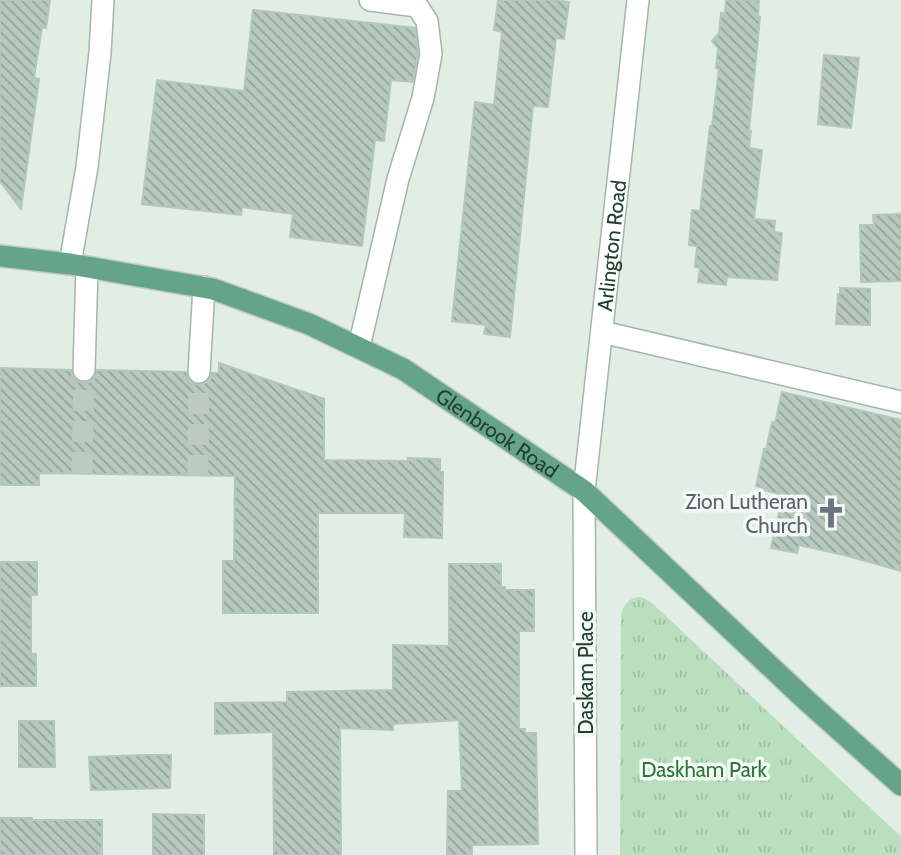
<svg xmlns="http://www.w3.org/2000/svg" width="901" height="855" font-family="Cabin,sans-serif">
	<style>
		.grass { fill: url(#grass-tufts) }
		.building { fill: url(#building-back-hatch); stroke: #b4c7bc; stroke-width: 2 }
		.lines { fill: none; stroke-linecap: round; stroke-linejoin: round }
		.minor-tunnel { stroke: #bbcac2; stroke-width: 21; stroke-dasharray: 21 10; stroke-linecap: butt }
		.minor-casing { stroke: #a4b5ac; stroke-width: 24 }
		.major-casing { stroke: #c1c9c6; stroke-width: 24 }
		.minor { stroke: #fff; stroke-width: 21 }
		.major { stroke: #64a58a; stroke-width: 21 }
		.labels { text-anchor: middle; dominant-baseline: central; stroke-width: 7; stroke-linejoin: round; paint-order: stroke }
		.street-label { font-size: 21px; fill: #213f32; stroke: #f3f9f5 }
		.worship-label { font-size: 21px; fill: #5b616d; stroke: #f3f9f5; text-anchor: end }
		.park-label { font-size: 21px; fill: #29783a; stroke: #f3f9f5 }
	</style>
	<defs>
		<pattern id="grass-tufts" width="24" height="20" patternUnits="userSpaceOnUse" patternTransform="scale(1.75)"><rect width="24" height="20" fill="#badfbe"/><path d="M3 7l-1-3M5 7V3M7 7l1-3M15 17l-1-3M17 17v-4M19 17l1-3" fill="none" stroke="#a0c0a4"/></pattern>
		<pattern id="building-back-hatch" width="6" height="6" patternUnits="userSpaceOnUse" patternTransform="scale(1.75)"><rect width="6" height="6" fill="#b7c8bf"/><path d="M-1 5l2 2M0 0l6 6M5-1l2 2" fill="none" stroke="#94a49c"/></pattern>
	</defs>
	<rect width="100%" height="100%" fill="#e2ede6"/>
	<path class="grass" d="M640 597 646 599 653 604 895 831 901 836V855H620L621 615C624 604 628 598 640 597Z"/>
	<g class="building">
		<path d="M0 0H50L46 28 42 27 34 78 39 79 21 209 0 181Z"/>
		<path d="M498 0H555L569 2 564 39 556 38 548 107 533 106 510 337 484 334 486 325 452 321 475 102 494 105 502 32 494 30Z"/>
		<path d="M726 0H759L758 17H760L749 131H751L749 148 762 150 754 219 775 221 774 232 782 233 777 280 727 277 726 285 698 282 700 268 695 267 697 246 689 245 692 210 700 211 710 126H712L719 69 716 68 718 48 712 41 719 33 721 13 725 14Z"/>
		<path d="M253 10 415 28 418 54 413 82 391 80 384 141 375 140 362 246 290 237 293 214 242 207 241 215 142 204 157 80 244 91Z"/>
		<path d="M824 55 859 58 851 128 818 124Z"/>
		<path d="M901 214V281L861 282 860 225H874L873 215Z"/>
		<path d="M840 288 870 289V325L836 324 838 294H840Z"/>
		<path d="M219 363 324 399V460L408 461V458L440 459V472H443L442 538 404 537 405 513H318V613H223V561H234L235 476 39 473V485H0V368L71 370 72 376 77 381 84 383 90 382 95 377 97 370 186 372 188 378 191 383 199 385 205 383 210 380 212 373H219Z"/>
		<path d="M782 392 901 420V571L844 555 799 545 797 553 771 548 783 495 760 489V487L756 486 764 449 766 450 772 422 775 423Z"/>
		<path d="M0 562H37V595H31V654H36V686H0Z"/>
		<path d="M449 564H501V587H505V590H534V631H519V729H525V733H536L538 844 472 845V855H447L448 791H462L459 720 393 724V730L340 728 341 855H274L273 732 215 734V703L287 702V692L393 690V645L449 646Z"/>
		<path d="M19 721H54L55 767H19Z"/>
		<path d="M144 755H171L170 788 91 790 89 757Z"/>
		<path d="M153 814 204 815V855H153Z"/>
		<path d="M0 818H32V820H102V855H0Z"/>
	</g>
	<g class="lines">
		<g class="minor-tunnel">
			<path d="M82 473 84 370"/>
			<path d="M198 476 199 372"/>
		</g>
		<g class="minor-casing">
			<g id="minor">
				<path d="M70 264 87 167 100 53 103 0"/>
				<path d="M602 332 901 402"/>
				<path d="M359 347 398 179 423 98 431 54 427 21 417 6 370 0"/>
				<path d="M84 370 87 268"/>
				<path d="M199 372 204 287"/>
				<path id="s1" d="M586 855 584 491 638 0"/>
			</g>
		</g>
		<g class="major-casing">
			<g id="major">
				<path id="s2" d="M0 256 70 264 213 289 309 324 403 369 584 491 807 701 901 785"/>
			</g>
		</g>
		<use href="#minor" class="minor"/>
		<use href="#major" class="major"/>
	</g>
	<defs>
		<g id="church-bare" transform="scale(2.415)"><path d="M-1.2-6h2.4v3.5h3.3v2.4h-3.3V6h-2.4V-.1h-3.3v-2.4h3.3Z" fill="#6b7280" stroke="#f3f9f5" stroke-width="2.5" paint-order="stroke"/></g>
	</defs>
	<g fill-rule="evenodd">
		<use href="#church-bare" x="831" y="513"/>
	</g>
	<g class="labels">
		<g class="street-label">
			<text stroke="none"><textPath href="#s1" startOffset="611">Arlington Road</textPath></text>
			<text stroke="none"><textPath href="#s2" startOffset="536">Glenbrook Road</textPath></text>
			<text transform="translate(585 673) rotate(-90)">Daskam Place</text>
		</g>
		<g class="worship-label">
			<text x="808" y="501">Zion Lutheran<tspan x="808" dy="24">Church</tspan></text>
		</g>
		<g class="park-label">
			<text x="704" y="769">Daskham Park</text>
		</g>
	</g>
</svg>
